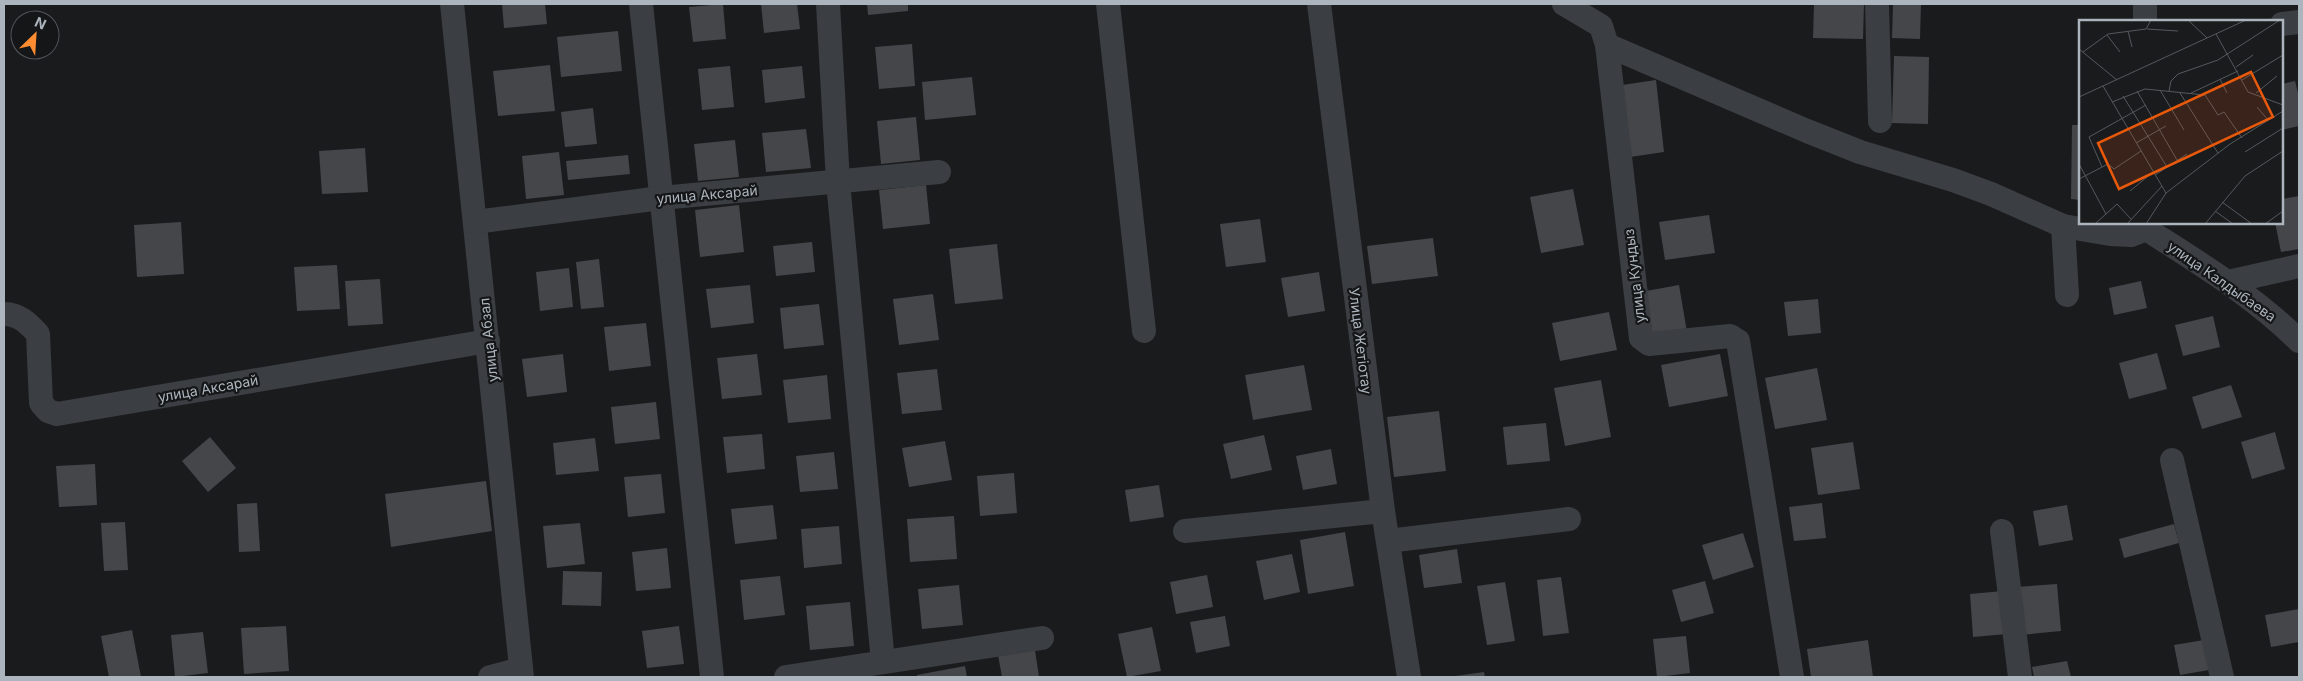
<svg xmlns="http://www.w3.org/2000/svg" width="2303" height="681" font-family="Inter,sans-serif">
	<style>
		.building { fill: #44464a }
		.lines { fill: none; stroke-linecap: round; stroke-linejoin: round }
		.minor { stroke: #3b3e42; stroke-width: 24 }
		.labels { text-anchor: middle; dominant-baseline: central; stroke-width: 4.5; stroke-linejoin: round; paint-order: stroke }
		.street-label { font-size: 14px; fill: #acb5bd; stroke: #151618 }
		.inset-road { fill: none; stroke: #54595d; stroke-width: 1 }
		.view { fill: #e8590c; fill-opacity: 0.15; stroke: #e8590c; stroke-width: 2.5 }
		.inset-edge { fill: none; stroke: #acb5bd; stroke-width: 2.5 }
	</style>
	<rect width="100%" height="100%" fill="#1a1b1d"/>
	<g class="building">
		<path d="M502 4H545L547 24 504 28Z"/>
		<path d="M723 4 726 39 693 42 689 7Z"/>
		<path d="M761 4H797L800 29 764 33Z"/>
		<path d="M867 4H908V11L868 15Z"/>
		<path d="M1814 4H1864L1863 39 1813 38Z"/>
		<path d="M1893 4H1921L1920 39 1892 38Z"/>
		<path d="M618 31 622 71 561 77 557 37Z"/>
		<path d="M912 44 915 86 879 89 875 47Z"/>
		<path d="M1894 56 1929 57 1928 124 1892 123Z"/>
		<path d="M550 65 555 111 498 116 493 71Z"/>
		<path d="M730 66 734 107 702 110 698 69Z"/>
		<path d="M802 66 805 98 765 103 762 70Z"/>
		<path d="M972 77 976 115 925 120 922 82Z"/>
		<path d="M1656 80 1664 152 1630 157 1622 85Z"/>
		<path d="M2295 81 2299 97V126L2282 130V84Z"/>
		<path d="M593 108 597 144 565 147 561 112Z"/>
		<path d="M916 117 920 160 881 164 877 121Z"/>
		<path d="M2072 125H2080V200L2071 199Z"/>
		<path d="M806 129 811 168 766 172 762 133Z"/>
		<path d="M735 140 739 177 698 181 694 144Z"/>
		<path d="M365 148 368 192 322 194 319 151Z"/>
		<path d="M559 152 564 195 526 199 522 156Z"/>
		<path d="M628 155 630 174 568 180 566 161Z"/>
		<path d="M926 185 930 224 883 229 879 190Z"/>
		<path d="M1573 189 1584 245 1541 253 1530 197Z"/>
		<path d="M2299 196V249L2281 252 2275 222H2282V199Z"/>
		<path d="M739 205 744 252 700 257 695 210Z"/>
		<path d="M1709 215 1715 253 1665 260 1659 222Z"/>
		<path d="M1260 219 1266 262 1226 267 1220 224Z"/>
		<path d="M181 222 184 274 137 277 134 225Z"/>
		<path d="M1433 238 1438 276 1372 284 1367 246Z"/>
		<path d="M812 242 815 272 776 276 773 246Z"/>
		<path d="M997 244 1003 299 955 304 949 249Z"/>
		<path d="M599 259 604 307 581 309 576 262Z"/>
		<path d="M337 265 340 309 297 311 294 267Z"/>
		<path d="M569 268 573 307 540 311 536 272Z"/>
		<path d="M1319 272 1325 311 1288 317 1281 278Z"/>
		<path d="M380 279 383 324 348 326 345 281Z"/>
		<path d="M2141 281 2147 308 2114 315 2109 288Z"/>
		<path d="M750 285 754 323 711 328 706 289Z"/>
		<path d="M1679 285 1687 332 1653 337 1646 291Z"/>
		<path d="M933 294 939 340 899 345 893 299Z"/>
		<path d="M1818 299 1821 333 1788 336 1784 302Z"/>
		<path d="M819 304 824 345 784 349 780 308Z"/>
		<path d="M1609 312 1617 350 1560 361 1552 323Z"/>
		<path d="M2213 316 2220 347 2183 356 2175 325Z"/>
		<path d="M646 323 651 366 609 371 604 327Z"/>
		<path d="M2157 353 2167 389 2129 399 2119 363Z"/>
		<path d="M563 354 567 392 527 397 522 359Z"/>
		<path d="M757 354 762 395 722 399 717 358Z"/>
		<path d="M1720 354 1728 396 1669 407 1661 365Z"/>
		<path d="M1304 365 1312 410 1253 420 1245 375Z"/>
		<path d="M1817 368 1827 420 1775 429 1765 378Z"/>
		<path d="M937 369 942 410 902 414 897 373Z"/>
		<path d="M827 375 831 419 788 423 783 380Z"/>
		<path d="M1601 380 1611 437 1565 446 1554 388Z"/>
		<path d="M2231 385 2242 417 2202 429 2192 397Z"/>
		<path d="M656 402 660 439 615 444 611 407Z"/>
		<path d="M1439 411 1446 471 1394 477 1387 417Z"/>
		<path d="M1546 423 1550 461 1507 465 1503 427Z"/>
		<path d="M2275 432 2285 469 2252 479 2241 442Z"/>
		<path d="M762 434 765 469 727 473 723 437Z"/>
		<path d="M1264 435 1272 470 1231 479 1223 444Z"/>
		<path d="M210 437 236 468 208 492 182 461Z"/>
		<path d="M595 438 599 471 556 475 553 443Z"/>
		<path d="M945 441 952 480 909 487 902 448Z"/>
		<path d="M1853 442 1860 489 1818 495 1811 448Z"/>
		<path d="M1331 449 1337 484 1303 490 1296 456Z"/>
		<path d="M834 452 838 489 800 492 796 456Z"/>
		<path d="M95 464 97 505 59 507 56 466Z"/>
		<path d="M1014 473 1017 513 980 516 977 476Z"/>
		<path d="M661 474 665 513 628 517 624 477Z"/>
		<path d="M486 481 492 531 391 547 385 494Z"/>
		<path d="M1159 485 1164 517 1130 522 1125 490Z"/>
		<path d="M257 503 260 551 239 552 237 504Z"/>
		<path d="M1822 503 1826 538 1794 541 1789 507Z"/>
		<path d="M773 505 777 539 735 544 731 509Z"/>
		<path d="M2067 505 2073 540 2039 546 2033 511Z"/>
		<path d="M954 516 957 559 910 562 907 519Z"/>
		<path d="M125 522 128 570 104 571 101 523Z"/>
		<path d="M580 523 585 564 547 568 543 526Z"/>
		<path d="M2174 524 2179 543 2124 558 2119 539Z"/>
		<path d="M839 526 842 564 804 568 801 529Z"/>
		<path d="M1345 532 1354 586 1308 594 1300 540Z"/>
		<path d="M1743 533 1754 567 1713 580 1702 545Z"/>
		<path d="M667 548 671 588 636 591 632 552Z"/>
		<path d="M1457 549 1462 583 1424 588 1419 555Z"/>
		<path d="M1292 554 1300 592 1264 600 1256 561Z"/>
		<path d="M563 571 602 572 601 606 562 605Z"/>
		<path d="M1207 575 1213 607 1176 614 1170 582Z"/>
		<path d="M780 576 785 615 744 620 740 580Z"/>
		<path d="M1561 577 1569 633 1543 636 1537 580Z"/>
		<path d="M1705 581 1714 613 1681 622 1672 590Z"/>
		<path d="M1505 582 1515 641 1487 645 1477 586Z"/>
		<path d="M2057 584 2061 631 2020 635 2016 587Z"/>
		<path d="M959 585 963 625 922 629 918 589Z"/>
		<path d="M2003 591 2007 634 1973 637 1970 594Z"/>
		<path d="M850 602 854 646 810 650 806 606Z"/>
		<path d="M2299 609V642L2271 647 2265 615Z"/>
		<path d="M1225 616 1230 646 1196 653 1190 622Z"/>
		<path d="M286 626 289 671 244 674 241 628Z"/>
		<path d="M679 626 684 664 647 668 642 631Z"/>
		<path d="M1152 627 1161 671 1127 677 1118 634Z"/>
		<path d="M132 630 141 677H109L101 636Z"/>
		<path d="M203 632 208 673 175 677 171 635Z"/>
		<path d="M1686 636 1690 673 1657 677 1653 639Z"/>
		<path d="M1868 640 1873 677H1811L1807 649Z"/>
		<path d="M2204 640 2209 670 2180 675 2174 645Z"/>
		<path d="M1035 650 1039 677H1002L998 655Z"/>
		<path d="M2067 661 2071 677H2034L2032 667Z"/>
		<path d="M965 666 967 677H917V675Z"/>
		<path d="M1484 672 1485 677H1455V676Z"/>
	</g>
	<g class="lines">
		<g class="minor">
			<path d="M452 4 522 677"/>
			<path d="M641 4 712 677"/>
			<path d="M828 4 838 182 883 662"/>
			<path d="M1108 4 1144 331"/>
			<path d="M1319 4 1383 511 1409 677"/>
			<path d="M1564 4 1601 26 1607 45 1641 338 1649 344 1730 336 1738 341 1792 677"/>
			<path d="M1877 4 1880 121"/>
			<path d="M2145 21V4"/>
			<path d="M2282 24 2299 22"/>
			<path d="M1607 45 1807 131 1860 152 1953 180 1991 194 2063 226 2110 234 2131 235 2146 229"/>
			<path d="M475 222 661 198 939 172"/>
			<path d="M2146 222V229C2199 263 2254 296 2299 341"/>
			<path d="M2063 226 2067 295"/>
			<path d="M2228 282 2299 266"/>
			<path d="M4 314C19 314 28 323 38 334L41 403 48 411 57 414 488 341"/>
			<path d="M2172 460 2222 677"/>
			<path d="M1185 531 1383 511"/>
			<path d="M2002 531 2020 677"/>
			<path d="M1388 541 1569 519"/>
			<path d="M490 677 521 669"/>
			<path d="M786 677 1042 638"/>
		</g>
	</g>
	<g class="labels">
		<g class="street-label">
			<text transform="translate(707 194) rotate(-5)">улица Аксарай</text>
			<text transform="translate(1634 276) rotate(-97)">улица Кундыз</text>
			<text transform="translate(2222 281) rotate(35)">улица Калдыбаева</text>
			<text transform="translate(488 340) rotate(-96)">улица Абзал</text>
			<text transform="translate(1361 341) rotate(83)">Улица Жетіотау</text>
			<text transform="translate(208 388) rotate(-10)">улица Аксарай</text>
		</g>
	</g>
	<g transform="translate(2079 20)">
		<rect width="204" height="204" fill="#1a1b1d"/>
		<path class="inset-road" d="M109 0 128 18M68 9 99 11M49 11 53 27M137 14 169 72 204 85M28 15 41 32M0 29 38 60M4 32 29 14 67 9 72 0M157 47 174 35M141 59 148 73M163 60 204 35M24 66 87 173M81 70 105 110M58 71 98 140M90 71 92 61 99 54 139 40 201 0M101 73 139 133M112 73 159 51M177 73 198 56M44 76 88 147M0 77 167 0M33 82 66 69 126 75 139 95 145 92 163 118M178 87 189 100M57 123 87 106M166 132 204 108M0 144 27 194M23 147 10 117 67 85M76 155 108 134M0 159 29 144 35 149 62 131M51 171 74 152M143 182 173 204M136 191 154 204M16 204 38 184 52 199M48 204 83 166M67 204 87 173 151 124 204 91M126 204 166 156 204 131M186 204 204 191"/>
		<path class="view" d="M172 52 194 97 40 169 19 123Z"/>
		<rect width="204" height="204" class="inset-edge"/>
	</g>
	<rect width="2303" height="681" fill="none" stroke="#acb5bd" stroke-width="10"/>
	<g transform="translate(35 35) rotate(25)"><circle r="24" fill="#151618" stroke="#51565a"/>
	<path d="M0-4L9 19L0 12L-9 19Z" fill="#fe8c31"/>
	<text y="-8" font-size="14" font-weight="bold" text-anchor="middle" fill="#acb5bd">N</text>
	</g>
</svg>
